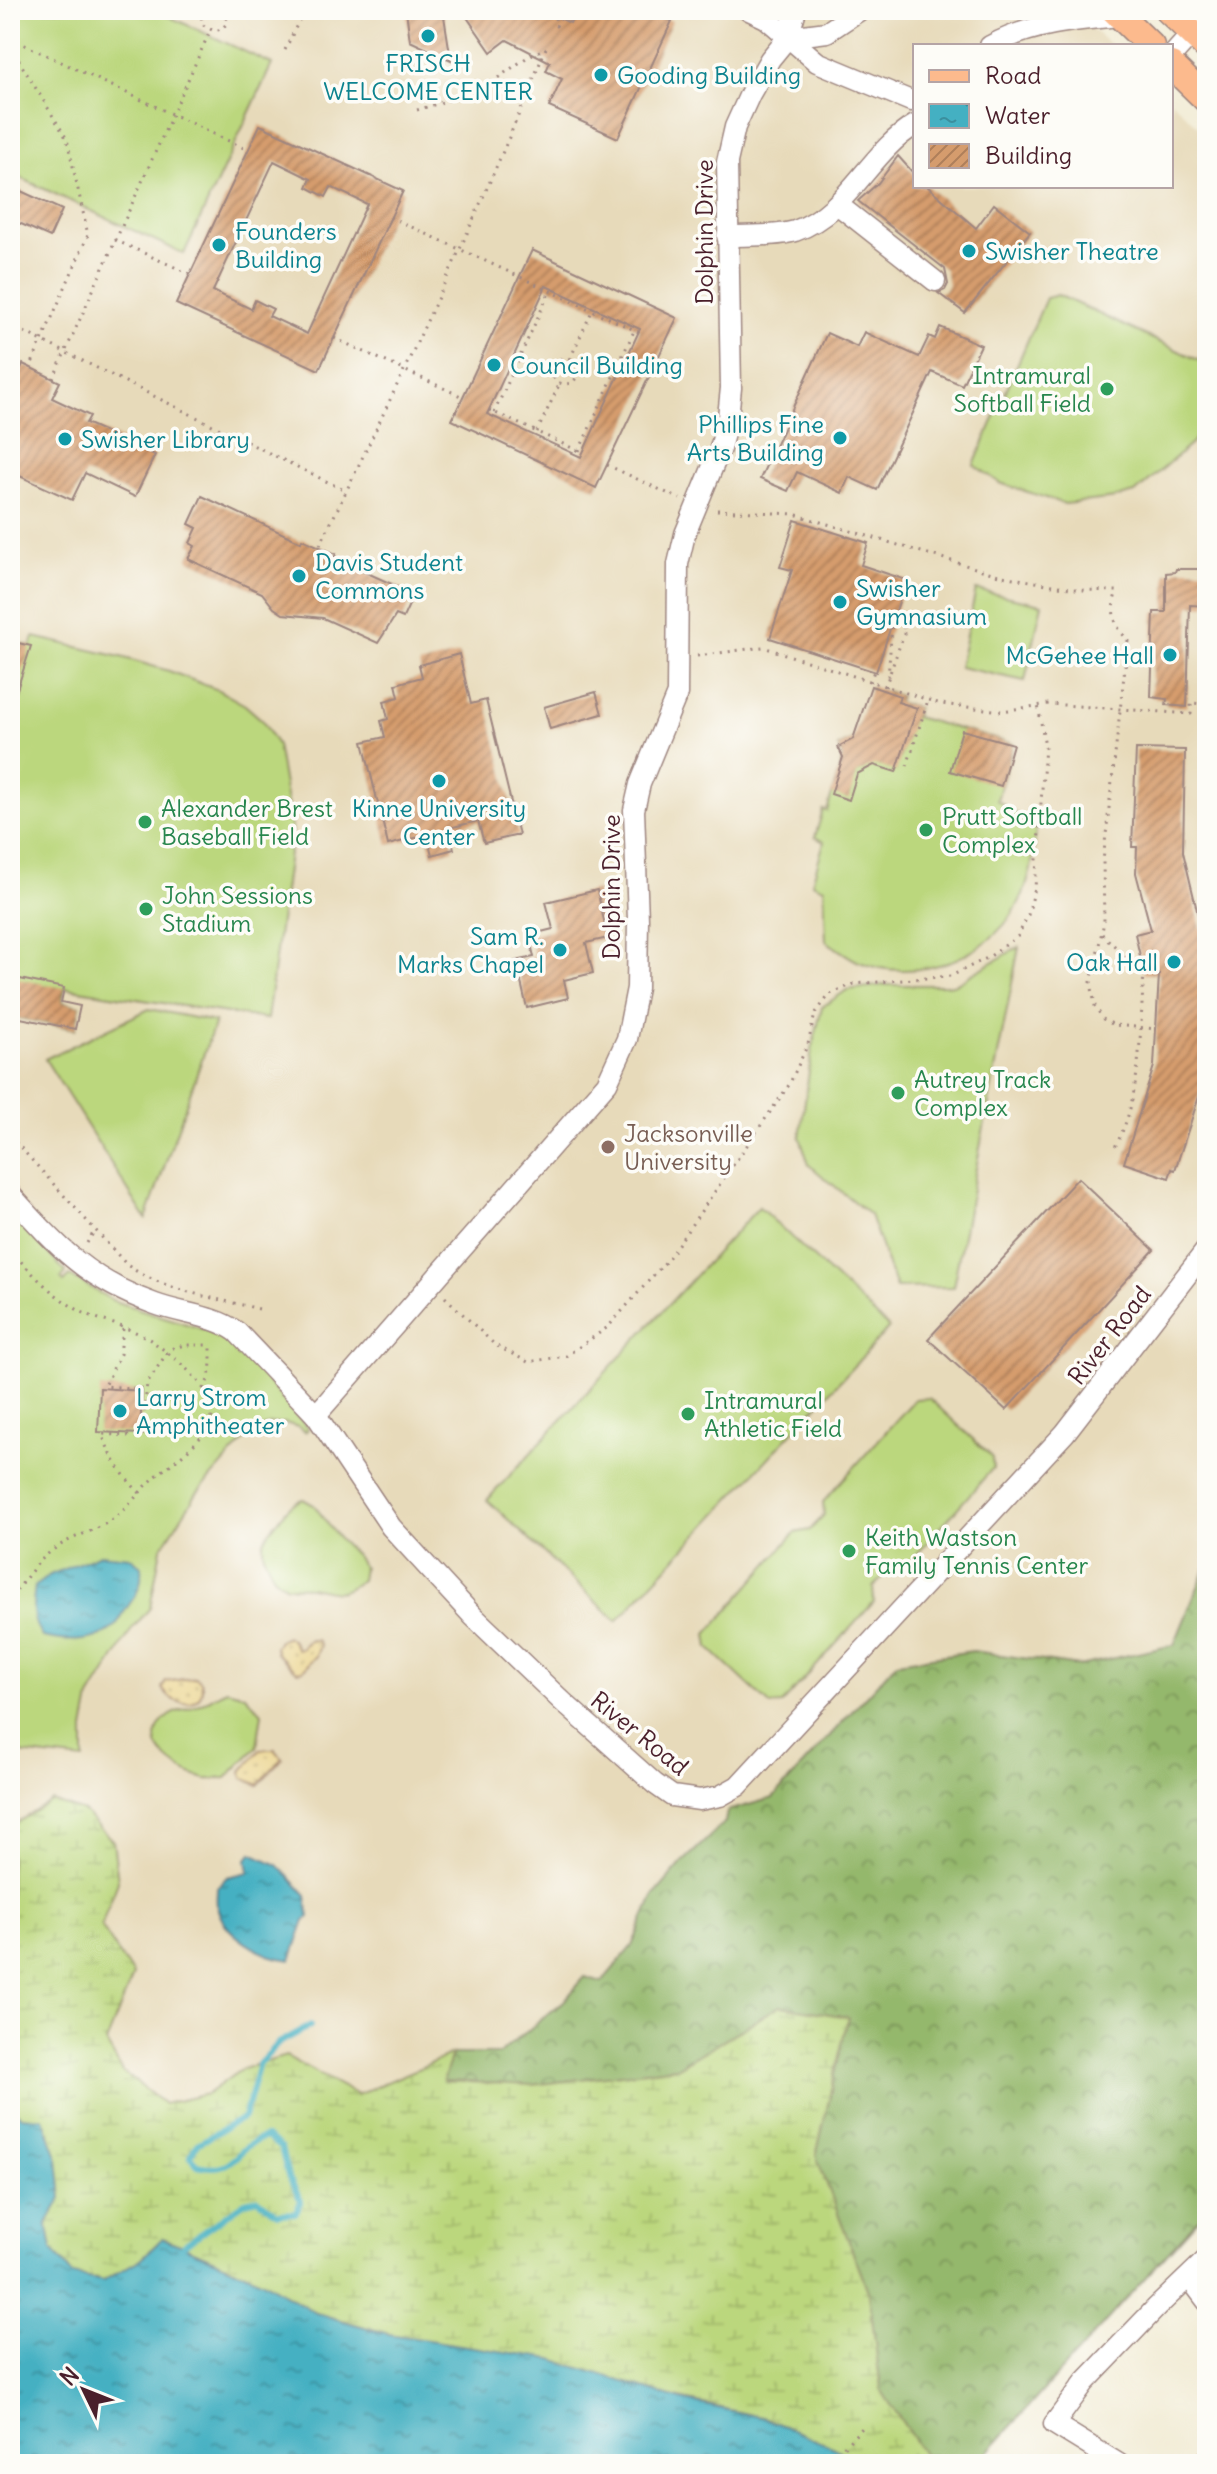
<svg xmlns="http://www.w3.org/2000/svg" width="1217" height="2474" font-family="Delius,sans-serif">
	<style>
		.built { fill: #e7daba }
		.grass { fill: #bbd77d; stroke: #827b54; stroke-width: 2 }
		.forest { fill: url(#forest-crowns); stroke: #6f6c4c; stroke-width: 2 }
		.wetland { fill: url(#wetland-marsh); stroke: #827b54; stroke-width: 2 }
		.sand { fill: url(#sand-dots); stroke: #9c7c64; stroke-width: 2 }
		.water { fill: url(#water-ripples); stroke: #476876; stroke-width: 2 }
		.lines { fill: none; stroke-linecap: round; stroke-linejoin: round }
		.stream { stroke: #44b0c2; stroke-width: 6 }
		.building { fill: url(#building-hatch); fill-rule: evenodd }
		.minor-casing { stroke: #9e8680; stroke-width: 23 }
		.major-casing { stroke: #9e8680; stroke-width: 29 }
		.path { stroke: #9e8680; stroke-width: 3; stroke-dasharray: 2 6; stroke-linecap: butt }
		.minor { stroke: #fff; stroke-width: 20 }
		.major { stroke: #fcba8d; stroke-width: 26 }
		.culture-dot { fill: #0f9aa8; stroke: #fdfcf7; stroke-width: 3 }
		.leisure-dot { fill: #2e9e5b; stroke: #fdfcf7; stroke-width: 3 }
		.education-dot { fill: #8d6e63; stroke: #fdfcf7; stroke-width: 3 }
		.labels { text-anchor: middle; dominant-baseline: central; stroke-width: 7; stroke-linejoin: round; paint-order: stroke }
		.culture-label { font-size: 24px; fill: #0d838f; stroke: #fdfcf7; text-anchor: start }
		.street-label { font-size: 24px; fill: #4a1f2b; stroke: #fdfcf7 }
		.leisure-label { font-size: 24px; fill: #27864d; stroke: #fdfcf7; text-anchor: start }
		.education-label { font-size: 24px; fill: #785e54; stroke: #fdfcf7; text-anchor: start }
	</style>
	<defs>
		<pattern id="forest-crowns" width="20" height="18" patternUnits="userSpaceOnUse" patternTransform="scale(2)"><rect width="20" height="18" fill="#94b86c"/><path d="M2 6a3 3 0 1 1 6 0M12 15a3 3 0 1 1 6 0" fill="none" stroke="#7b9559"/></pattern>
		<pattern id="wetland-marsh" width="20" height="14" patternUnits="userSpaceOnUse" patternTransform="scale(2)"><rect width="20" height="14" fill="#bbd77d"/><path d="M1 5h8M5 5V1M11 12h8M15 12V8" fill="none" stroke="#a2b86c"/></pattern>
		<pattern id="sand-dots" width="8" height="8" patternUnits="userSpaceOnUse" patternTransform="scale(2)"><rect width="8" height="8" fill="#eeda9e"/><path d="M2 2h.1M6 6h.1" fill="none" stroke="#cebb88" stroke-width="1.8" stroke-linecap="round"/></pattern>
		<pattern id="water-ripples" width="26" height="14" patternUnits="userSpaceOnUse" patternTransform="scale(2)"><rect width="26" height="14" fill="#44b0c2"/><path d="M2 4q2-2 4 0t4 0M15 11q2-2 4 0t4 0" fill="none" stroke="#3b8f9e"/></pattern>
		<pattern id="building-hatch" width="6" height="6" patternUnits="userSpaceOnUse" patternTransform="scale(2)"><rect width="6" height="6" fill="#d59c6d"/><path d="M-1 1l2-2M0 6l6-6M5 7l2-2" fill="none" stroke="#af7f5a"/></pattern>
	</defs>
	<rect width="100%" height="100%" fill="#fdfcf7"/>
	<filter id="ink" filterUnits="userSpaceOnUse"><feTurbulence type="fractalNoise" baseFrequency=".0125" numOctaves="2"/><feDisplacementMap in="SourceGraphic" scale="16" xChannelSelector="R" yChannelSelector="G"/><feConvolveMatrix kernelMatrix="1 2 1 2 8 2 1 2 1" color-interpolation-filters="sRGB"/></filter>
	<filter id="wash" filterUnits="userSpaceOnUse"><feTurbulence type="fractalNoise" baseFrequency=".006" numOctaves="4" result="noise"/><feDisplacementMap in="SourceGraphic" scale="32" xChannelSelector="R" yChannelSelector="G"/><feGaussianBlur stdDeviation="1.8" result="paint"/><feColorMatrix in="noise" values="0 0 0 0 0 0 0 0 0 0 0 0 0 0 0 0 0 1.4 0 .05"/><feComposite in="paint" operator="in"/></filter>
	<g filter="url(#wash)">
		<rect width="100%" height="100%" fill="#f2ecd6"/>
		<path class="built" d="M10 10H1070L1112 46H915V186H1171V100L1207 136V2209L977 2464H871L765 2418 389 2334 62 2198 10 2109Z"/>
		<g class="grass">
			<path d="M19 10H155L272 64 184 254 10 173V30Z"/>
			<path d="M1058 295 1207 364V414L1202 426 1191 444 1135 493 1116 498 1065 504 1000 483 974 465 1046 298Z"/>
			<path d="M976 590 1042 604 1025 681 959 667Z"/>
			<path d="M34 637 121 657 169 671 218 690 245 705 262 720 277 745 292 831 267 1019 65 988 62 1002 80 1006 75 1029 10 1016V641L31 646Z"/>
			<path d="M886 691 900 696 898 702 917 708 915 717 1013 744 997 800 1036 828C1034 850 1032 874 1023 894 999 955 917 987 857 961 847 956 836 948 826 941L824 888 812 883 824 842 815 837 823 810 827 811 843 757 838 747 856 738Z"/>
			<path d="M1019 947 953 1287 896 1288 870 1215 809 1165 800 1137 812 1049 822 1007 847 990 884 985H953Z"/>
			<path d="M149 1009 215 1022 146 1219 45 1059Z"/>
			<path d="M759 1207 889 1328 617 1621 487 1500Z"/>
			<path d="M10 1213 66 1272 61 1279 64 1282 70 1276 114 1301 224 1336 235 1343 308 1429 305 1432 298 1427 285 1423 270 1424 252 1432 197 1493 161 1549 150 1608 132 1629 90 1698 84 1730V1760L10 1752Z"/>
			<path d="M929 1398 992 1457 993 1468 903 1570H891L873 1587 874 1602 782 1704 770 1705 709 1648 707 1634 795 1533 810 1530 824 1515 823 1502 915 1399Z"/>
			<path d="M303 1499 314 1505 339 1539 357 1557 363 1568 361 1580C337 1598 336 1591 310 1587 302 1586 293 1588 285 1585 276 1581 273 1575 269 1567 256 1542 266 1536 280 1518 288 1508 290 1504 303 1499Z"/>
			<path d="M227 1690 245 1695 262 1713 257 1747 226 1778C219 1778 213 1780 206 1779 183 1774 138 1748 164 1720 173 1711 182 1711 193 1707 205 1703 215 1695 227 1690Z"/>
		</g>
		<path class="forest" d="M1207 1565V2209L977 2464H930L881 2390 869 2294 816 2156 848 2017 780 2006 678 2067 533 2085 443 2081 452 2054H499L564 2001 585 1977 602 1982 632 1946 653 1897 682 1863 725 1822 727 1811 773 1798 897 1662 973 1651 1079 1666 1174 1645Z"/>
		<path class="wetland" d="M51 1801 84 1812 113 1841 118 1881 101 1926 133 1975 106 2043 123 2072 164 2104 207 2094 242 2069 286 2056 357 2095 452 2054 443 2081 533 2085 678 2067 780 2006 848 2017 816 2156 869 2294 881 2390 930 2464H871L765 2418 389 2334 316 2313 263 2281 163 2238 141 2259 103 2281 72 2275 52 2249 47 2223 62 2197 22 2116 10 2109V1827Z"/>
		<g class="sand">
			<path d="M287 1637 292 1640 297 1649 302 1648C305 1641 309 1640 317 1640L320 1645 316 1656 303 1670 297 1671 276 1653 275 1646 280 1640Z"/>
			<path d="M196 1677 201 1681C208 1710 173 1709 162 1688L166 1682Z"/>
			<path d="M266 1749H275L282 1758 258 1785 243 1778 242 1771 260 1750Z"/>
		</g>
		<g class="water">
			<path d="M100 1554 130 1557 141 1566C143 1583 138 1593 128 1606 123 1613 120 1621 114 1627 95 1644 65 1642 42 1637 31 1620 32 1606 35 1586L50 1575Z"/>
			<path d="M252 1853 278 1865 306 1895 309 1917 305 1920 291 1960C264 1958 223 1935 217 1906 216 1901 217 1893 217 1887L227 1877 249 1872 247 1859Z"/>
			<path d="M10 2109 22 2116 43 2118 58 2159 62 2198 47 2223 52 2249 72 2275 103 2281 141 2259 163 2238 263 2281 316 2313 389 2334 552 2359 681 2400 765 2418 871 2464H10Z"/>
		</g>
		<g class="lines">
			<path class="stream" d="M183 2246 245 2202 258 2199 277 2214 296 2213 301 2201 288 2176 281 2148 266 2137C234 2145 239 2175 197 2165L190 2156 197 2144 244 2117 259 2064 279 2043 310 2026"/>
		</g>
		<g id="blocks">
			<g class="building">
				<path d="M406 10H443L451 60 410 41Z"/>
				<path d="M462 10H542L570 23 576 10 591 15 593 10H648L672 21 618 138 549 107 562 79 546 71 550 62 507 40 491 52Z"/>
				<path d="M260 125 403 191 319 370 176 304ZM274 161 311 179 307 187 326 197 331 187 367 204 307 334 269 316 273 309 255 300 251 309 213 291Z"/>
				<path d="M898 156 915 175V186H927L976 228 994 204 1030 232 965 313 938 293 945 290 948 284 945 269 858 201 878 183Z"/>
				<path d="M10 186 62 210 50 237 10 219Z"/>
				<path d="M532 250 677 318 596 488 452 420ZM546 286 640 329 581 457 487 414Z"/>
				<path d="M940 327 981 345 962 385 932 372 877 490 849 477 842 493 797 472 788 491 760 479 827 333 857 347 864 332 919 357 929 336 935 339Z"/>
				<path d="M23 364 60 382 52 398 90 416 86 423 155 455 135 497 85 473 72 500 13 473 17 466 10 463V392Z"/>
				<path d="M202 496 301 542 302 539 336 554 334 558 414 594 403 618 396 615 378 643 323 618 283 614 274 608 262 593 188 559 195 546 190 543 197 528 189 524Z"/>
				<path d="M795 520 868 543 861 565 906 580 876 672 770 638 792 570 780 567Z"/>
				<path d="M1176 569H1207V606L1190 605 1187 707 1166 705 1167 699 1151 697 1154 612H1166V573L1175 572Z"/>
				<path d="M10 641 31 646 13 702 10 701Z"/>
				<path d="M459 654 471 704 486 700 519 835 484 843 478 821 449 828 454 849 432 855 427 835 388 845 363 742 385 737 381 721 388 719 384 701 399 697 396 684 422 677 419 665Z"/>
				<path d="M871 686 900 696 898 702 917 708 896 772 874 765 857 774 849 800 831 794 843 757 838 747 853 739Z"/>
				<path d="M596 692 602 714 550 729 544 707Z"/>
				<path d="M962 730 1013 744 1001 786 950 771Z"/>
				<path d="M1136 749 1185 750 1183 852 1205 944 1207 964 1206 1075 1175 1170 1172 1169 1169 1178 1124 1163 1154 1066 1159 974H1144L1135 934 1151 930 1136 873 1137 847H1132Z"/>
				<path d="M597 890 608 938 586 943 593 973 564 980 568 998 527 1008 516 961 534 957 529 935 553 929 546 902Z"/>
				<path d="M10 977 64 988 61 1002 80 1006 75 1029 10 1016Z"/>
				<path d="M1078 1178 1154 1250 1006 1410 928 1339Z"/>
				<path d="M100 1388 142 1391 140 1434 98 1432Z"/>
			</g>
		</g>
	</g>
	<g filter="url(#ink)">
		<use href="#blocks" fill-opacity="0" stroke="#9e8680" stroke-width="2"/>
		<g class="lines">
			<g class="minor-casing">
				<g id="minor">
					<path d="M749 10 766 18 817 62 911 101"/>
					<path d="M788 37 827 32 860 10"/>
					<path d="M990 46C1030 24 1075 20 1120 16"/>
					<path d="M1171 57 1207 17"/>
					<path d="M837 204 935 281"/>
					<path d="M727 236C748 235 775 237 795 231 849 212 869 152 915 125"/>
					<path d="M10 1194C57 1246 87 1280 155 1304 182 1314 214 1315 237 1332L316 1415 391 1527 473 1616 563 1702 655 1784 672 1796 700 1800 720 1796 738 1786 1065 1433 1207 1249"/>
					<path d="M316 1415 607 1083 627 1039 637 988 638 920 634 810 640 784 677 694 678 564 685 534 720 449 728 417 731 388 727 162 735 127 750 94 770 59 788 37 796 10"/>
					<path d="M1189 2277 1207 2301"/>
					<path d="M1119 2464 1054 2424 1085 2382 1157 2307 1207 2259"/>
					<path d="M1203 2464 1207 2460"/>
				</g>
			</g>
			<g class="major-casing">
				<g id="major">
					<path d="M1114 10 1151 46"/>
					<path d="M1168 10 1207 47"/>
					<path d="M1171 65 1207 100"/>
				</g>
			</g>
			<g class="path">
				<path d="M204 10 201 16 203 25 214 31 222 29 227 23 226 10"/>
				<path d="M554 10 556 26 564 10"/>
				<path d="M10 38 248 150"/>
				<path d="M10 46 67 139 88 235 30 368"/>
				<path d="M285 50 304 10"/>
				<path d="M417 110 479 91 529 56 546 48"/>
				<path d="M390 217 639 332"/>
				<path d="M115 240 190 274"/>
				<path d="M10 325 346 491"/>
				<path d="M334 338 463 397"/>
				<circle cx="565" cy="371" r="13"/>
				<path d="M570 359 592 311"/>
				<path d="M53 379 210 31"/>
				<path d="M10 381 20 386"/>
				<path d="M489 410 583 453"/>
				<path d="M494 413 549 293"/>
				<path d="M537 432 559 385"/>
				<path d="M579 451 634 331"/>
				<path d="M607 465 680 499"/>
				<path d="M717 510 794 514 1002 576 1081 590 1117 591C1110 610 1113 625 1128 640L1103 861 1104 922 1091 982 1095 1006 1103 1019 1114 1025 1156 1029"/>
				<path d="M320 545C400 381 478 217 546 48"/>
				<path d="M697 656 763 647 941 704 1002 711 1049 704 1191 714V703L1207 704"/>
				<path d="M870 682 874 671"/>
				<path d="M885 687 906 628 892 624 888 678"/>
				<path d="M907 766 928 700"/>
				<path d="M1102 934 1144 974C1139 1031 1143 1095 1115 1147"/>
				<path d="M10 1136 127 1265C163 1291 221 1299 263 1310"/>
				<path d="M87 1243 95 1230"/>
				<path d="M10 1250C32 1273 55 1299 84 1313 108 1324 136 1328 156 1344 176 1359 207 1382 212 1408 217 1435 169 1463 152 1480 137 1494 126 1511 108 1522 92 1532 74 1536 59 1546 37 1559 25 1580 10 1600"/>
				<path d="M445 1297 495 1345 528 1362 566 1356 608 1327 667 1260 789 1085 808 1044 815 1014 830 994 854 984 951 976 989 957 1018 936 1028 915 1035 888 1045 746 1038 705"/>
				<path d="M123 1329 120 1354 105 1386 146 1389"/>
				<path d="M203 1389C212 1377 211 1362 211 1347"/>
				<path d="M140 1493C122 1476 111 1457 102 1434L142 1437 147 1383 167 1353 173 1348 185 1345H211"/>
				<path d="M827 2464 864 2426"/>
			</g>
			<use href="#minor" class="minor"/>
			<use href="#major" class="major"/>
		</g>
	</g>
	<g class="culture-dot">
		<circle cx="428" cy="36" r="8"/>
		<circle cx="601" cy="75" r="8"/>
		<circle cx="219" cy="245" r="8"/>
		<circle cx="969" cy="251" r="8"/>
		<circle cx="494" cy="365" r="8"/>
		<circle cx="840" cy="438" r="8"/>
		<circle cx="65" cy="439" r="8"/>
		<circle cx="299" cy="576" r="8"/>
		<circle cx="840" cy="602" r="8"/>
		<circle cx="1170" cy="655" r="8"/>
		<circle cx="439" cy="781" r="8"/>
		<circle cx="560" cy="950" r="8"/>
		<circle cx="1174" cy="962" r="8"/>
		<circle cx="120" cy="1411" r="8"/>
	</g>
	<g class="leisure-dot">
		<circle cx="1107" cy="389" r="8"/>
		<circle cx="145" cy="822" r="8"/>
		<circle cx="926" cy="830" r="8"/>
		<circle cx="146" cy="909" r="8"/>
		<circle cx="898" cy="1093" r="8"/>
		<circle cx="688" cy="1414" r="8"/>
		<circle cx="849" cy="1551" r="8"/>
	</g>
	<circle class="education-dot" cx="608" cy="1147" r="8"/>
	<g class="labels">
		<g class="culture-label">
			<text x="428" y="63" text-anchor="middle">FRISCH<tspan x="428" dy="28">WELCOME CENTER</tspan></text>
			<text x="617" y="75">Gooding Building</text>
			<text x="235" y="231">Founders<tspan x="235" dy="28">Building</tspan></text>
			<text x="985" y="251">Swisher Theatre</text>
			<text x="510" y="365">Council Building</text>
			<text x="824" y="424" text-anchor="end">Phillips Fine<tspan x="824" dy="28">Arts Building</tspan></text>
			<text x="81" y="439">Swisher Library</text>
			<text x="315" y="562">Davis Student<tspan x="315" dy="28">Commons</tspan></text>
			<text x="856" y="588">Swisher<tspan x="856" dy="28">Gymnasium</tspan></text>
			<text x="1154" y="655" text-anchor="end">McGehee Hall</text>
			<text x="439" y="808" text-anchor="middle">Kinne University<tspan x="439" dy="28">Center</tspan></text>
			<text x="544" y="936" text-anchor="end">Sam R.<tspan x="544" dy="28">Marks Chapel</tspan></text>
			<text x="1158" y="962" text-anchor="end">Oak Hall</text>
			<text x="136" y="1397">Larry Strom<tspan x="136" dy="28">Amphitheater</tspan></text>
		</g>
		<g class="street-label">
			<text transform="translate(704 232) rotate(-90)">Dolphin Drive</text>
			<text transform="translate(611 887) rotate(-90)">Dolphin Drive</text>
			<text transform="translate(1109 1335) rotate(-52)">River Road</text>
			<text transform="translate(640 1733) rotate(39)">River Road</text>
		</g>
		<g class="leisure-label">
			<text x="1091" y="375" text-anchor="end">Intramural<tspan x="1091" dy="28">Softball Field</tspan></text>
			<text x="161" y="808">Alexander Brest<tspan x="161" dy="28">Baseball Field</tspan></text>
			<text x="942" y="816">Prutt Softball<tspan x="942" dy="28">Complex</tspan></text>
			<text x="162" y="895">John Sessions<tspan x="162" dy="28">Stadium</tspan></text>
			<text x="914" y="1079">Autrey Track<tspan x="914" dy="28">Complex</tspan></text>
			<text x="704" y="1400">Intramural<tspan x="704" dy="28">Athletic Field</tspan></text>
			<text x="865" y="1537">Keith Wastson<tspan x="865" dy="28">Family Tennis Center</tspan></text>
		</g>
		<g class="education-label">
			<text x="624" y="1133">Jacksonville<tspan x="624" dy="28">University</tspan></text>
		</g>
	</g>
	<rect width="1217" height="2474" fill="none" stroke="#fdfcf7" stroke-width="40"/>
	<rect x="913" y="44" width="260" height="144" fill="#fdfcf7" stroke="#b5a4a5" stroke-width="2"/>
	<rect x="929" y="70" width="40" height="12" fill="#fcba8d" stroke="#b5a4a5" stroke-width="2"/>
	<text x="985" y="84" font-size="24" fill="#4a1f2b">Road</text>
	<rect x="929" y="104" width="40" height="24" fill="url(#water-ripples)" stroke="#b5a4a5" stroke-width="2"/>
	<text x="985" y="124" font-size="24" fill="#4a1f2b">Water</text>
	<rect x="929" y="144" width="40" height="24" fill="url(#building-hatch)" stroke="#b5a4a5" stroke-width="2"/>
	<text x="985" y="164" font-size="24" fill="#4a1f2b">Building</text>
	<g transform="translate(84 2390) rotate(313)" stroke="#fdfcf7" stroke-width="6" paint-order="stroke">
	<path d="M0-6L14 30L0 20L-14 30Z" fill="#4a1f2b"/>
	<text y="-12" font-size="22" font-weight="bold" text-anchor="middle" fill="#4a1f2b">N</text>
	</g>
</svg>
